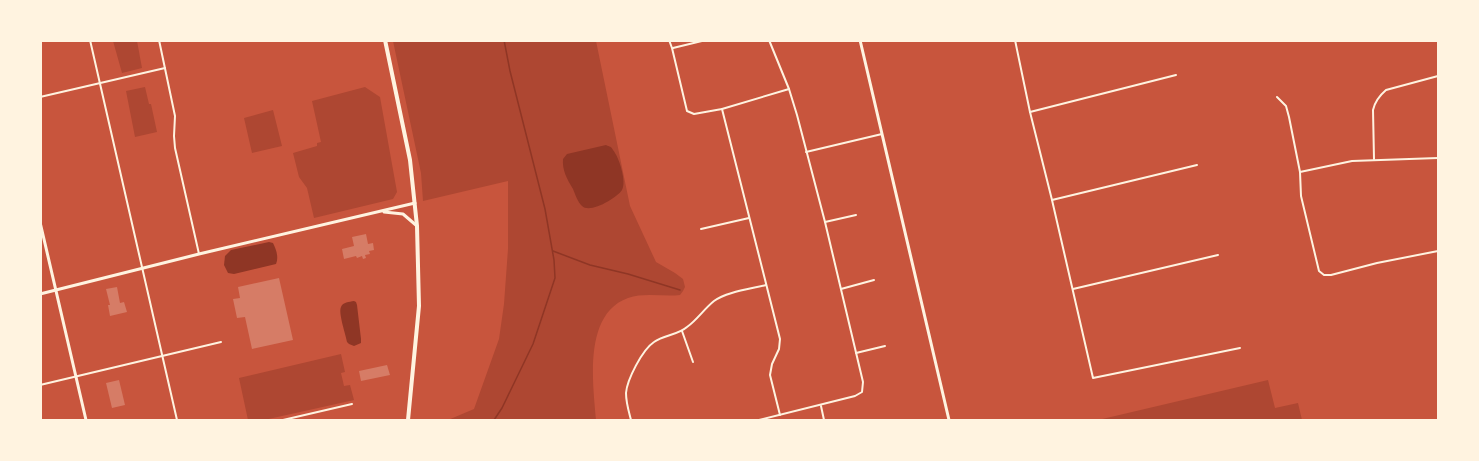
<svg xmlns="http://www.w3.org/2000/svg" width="1479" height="461" font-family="'Asap Condensed',sans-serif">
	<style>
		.green { fill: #ae4732 }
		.water { fill: #8f3625 }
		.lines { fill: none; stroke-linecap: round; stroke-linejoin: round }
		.stream { stroke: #8f3625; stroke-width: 1.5 }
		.building { fill: #d67c66 }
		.minor { stroke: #fff3e0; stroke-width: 2 }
		.tertiary { stroke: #fff3e0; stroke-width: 3 }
		.primary { stroke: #fff3e0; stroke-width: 4 }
	</style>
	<rect width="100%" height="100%" fill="#c8553d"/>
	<g class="green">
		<path d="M113 41H137L142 68 122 73Z"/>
		<path d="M393 41H596L630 206 656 262 675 273 683 279 685 287 683 291 680 295C663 297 645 292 628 298 583 314 593 384 596 420H448L474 409 499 339 504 304 508 249V181L423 201 421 173Z"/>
		<path d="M145 87 149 104H151L157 132 135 137 126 91Z"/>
		<path d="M365 87 380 97 397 192 393 199 314 218 307 188 299 177 293 153 317 146V143L321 142 312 101Z"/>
		<path d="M273 110 282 146 252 153 244 118Z"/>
		<path d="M341 354 345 372 341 373 344 386 350 385 354 400 264 420H248L239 378Z"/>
		<path d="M1268 380 1275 408 1298 403 1302 420H1098Z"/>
	</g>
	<g class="water">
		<path d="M606 145C610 147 611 146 613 150 619 157 627 182 622 190 617 198 590 214 582 206 578 203 575 194 573 189 567 179 562 170 563 159L567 154Z"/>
		<path d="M269 242 273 243C276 249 279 257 276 264L234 274 228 273 224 265 225 256 231 250Z"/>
		<path d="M354 301 356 302 357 305 361 339V343L354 346 349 344 347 342C346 335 338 313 341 307 343 302 349 302 354 301Z"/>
	</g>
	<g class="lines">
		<g class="stream">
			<path d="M553 251 590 265 628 274 680 290"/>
			<path d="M494 420 502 408 533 344 555 278 554 260 545 209 510 71 504 40"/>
		</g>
	</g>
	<g class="building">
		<path d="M366 234 368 244 373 243 374 250 369 251 370 254 365 255 366 258 363 259 362 256 357 258 356 256 344 259 342 249 354 246 352 237Z"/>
		<path d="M279 278 293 340 252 349 245 317 237 318 233 299 240 298 238 287Z"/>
		<path d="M117 287 120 303 124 302 127 312 110 316 108 305H110L106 289Z"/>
		<path d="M387 365 390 375 361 381 359 371Z"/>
		<path d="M119 380 125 405 112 408 106 383Z"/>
	</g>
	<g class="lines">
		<g class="minor">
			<path d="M90 40 177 420"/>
			<path d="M159 40 175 116 174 136 175 148 199 254"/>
			<path d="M669 40 672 48 687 111 694 114 722 109 789 89"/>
			<path d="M1015 40 1030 112 1052 200 1093 378 1240 348"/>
			<path d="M673 48 706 40"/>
			<path d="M40 97 165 68"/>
			<path d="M1277 97 1286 106 1289 117 1300 172 1301 196 1319 271 1324 275H1331L1377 263 1438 251"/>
			<path d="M722 109 780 339 779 349 772 364 770 375 780 415"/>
			<path d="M1030 112 1176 75"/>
			<path d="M806 152 882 134"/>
			<path d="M1374 159 1373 110C1375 101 1379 96 1386 90L1438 76"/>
			<path d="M1300 172 1352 161 1438 158"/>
			<path d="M1052 200 1197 165"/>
			<path d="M825 222 856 215"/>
			<path d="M701 229 749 218"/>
			<path d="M841 289 874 280"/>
			<path d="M1073 289 1218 255"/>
			<path d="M682 331 693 362"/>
			<path d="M856 353 885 346"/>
			<path d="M40 385 221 342"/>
			<path d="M821 406 824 420"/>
			<path d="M283 420 352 404"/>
			<path d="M631 420C629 412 626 403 626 393 627 380 642 350 654 342 664 335 678 335 687 327 697 320 704 309 714 301 726 292 750 289 766 285"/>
			<path d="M759 420 855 396 862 392 863 382 825 222 797 115 789 89 769 40"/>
		</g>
		<g class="tertiary">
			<path d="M860 40 949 420"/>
			<path d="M384 212 403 214 417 226"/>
			<path d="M40 222 86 420"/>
			<path d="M40 294 199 254 415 203"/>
		</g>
		<path class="primary" d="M385 40 410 160 417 226 419 306 408 420"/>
	</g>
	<rect width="1479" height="461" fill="none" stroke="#fff3e0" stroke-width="84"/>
</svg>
